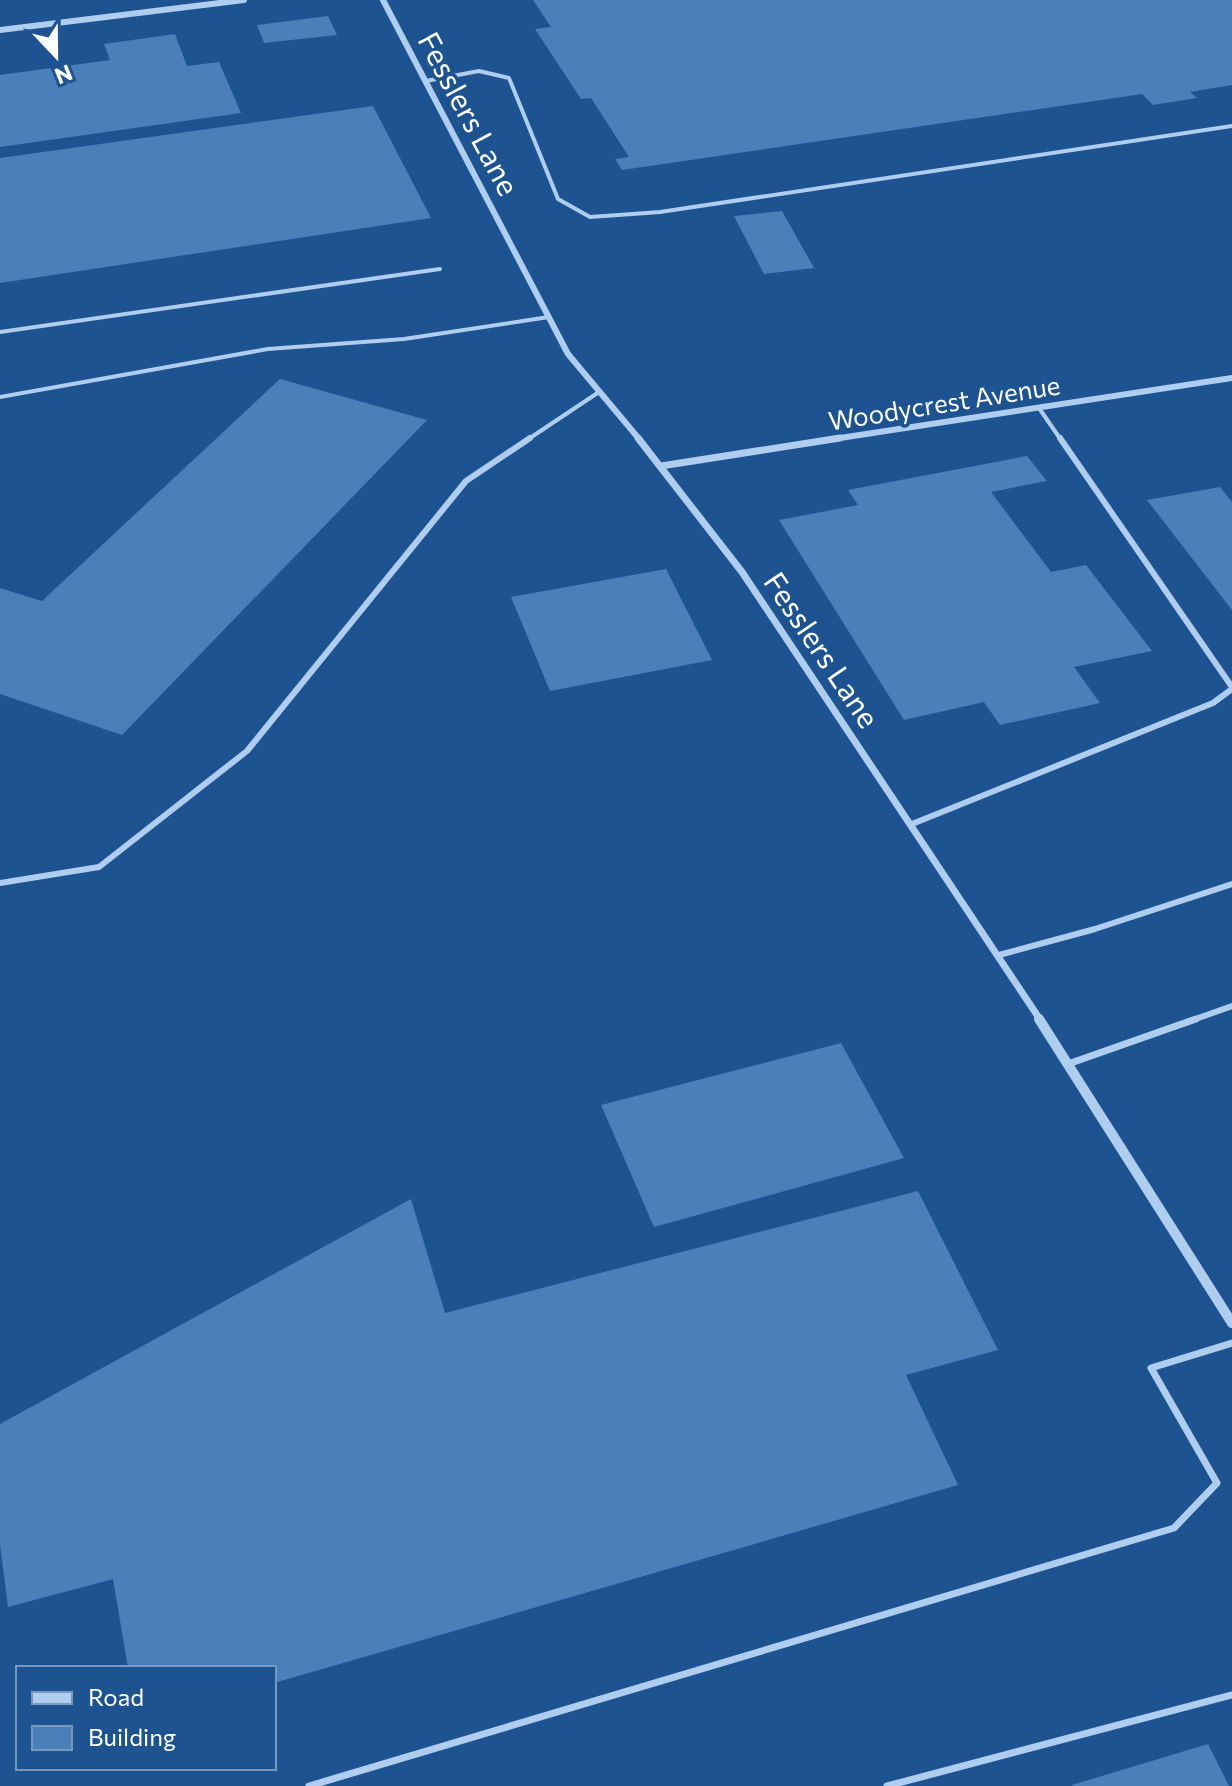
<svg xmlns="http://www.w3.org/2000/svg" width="1232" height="1786" font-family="Commissioner,sans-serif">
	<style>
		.building { fill: #4b7fba }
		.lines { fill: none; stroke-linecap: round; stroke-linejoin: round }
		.lane-far2 { stroke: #afcdee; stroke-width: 4 }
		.lane-far1 { stroke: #afcdee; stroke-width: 6 }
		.lane { stroke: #afcdee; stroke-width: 7 }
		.street-far2 { stroke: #afcdee; stroke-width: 6 }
		.street-far1 { stroke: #afcdee; stroke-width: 7 }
		.street { stroke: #afcdee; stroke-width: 10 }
		.labels { text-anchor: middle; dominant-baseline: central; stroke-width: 7; stroke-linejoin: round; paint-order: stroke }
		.far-street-label { font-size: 26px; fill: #fff; stroke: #1e5392 }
		.street-label { font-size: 30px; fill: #fff; stroke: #1e5392 }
	</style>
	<rect width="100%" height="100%" fill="#1e5392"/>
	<g class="building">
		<path d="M533 0H1232V85L1190 92 1197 98 1153 105 1142 94 622 170 615 159 629 157 591 98 581 99 535 29 551 27Z"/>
		<path d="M328 16 337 35 264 43 257 25Z"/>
		<path d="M175 34 187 66 219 62 241 113 0 147V75L110 60 104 44Z"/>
		<path d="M373 106 431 218 0 283V158Z"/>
		<path d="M782 211 814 268 764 274 734 216Z"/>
		<path d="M280 379 427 420 122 735 0 694V588L42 601Z"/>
		<path d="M1027 456 1047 481 991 492 1051 572 1086 565 1152 651 1074 667 1100 703 1000 725 984 702 904 720 779 520 858 505 848 490Z"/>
		<path d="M1220 487 1232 502V610L1147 500Z"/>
		<path d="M666 569 712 660 550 691 511 597Z"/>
		<path d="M841 1043 904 1158 654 1227 601 1105Z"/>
		<path d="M918 1191 998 1350 906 1375 958 1485 274 1683V1668H128L113 1579 8 1607 0 1545V1424L411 1199 445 1313Z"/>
		<path d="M1208 1744 1229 1786H1072V1785Z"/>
	</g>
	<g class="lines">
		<g class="lane-far2">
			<path d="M426 81 479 71 509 78 558 199 590 217 660 212 1232 126"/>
			<path d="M0 332 440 269"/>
			<path d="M0 397 268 349 404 339 549 317"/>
			<path d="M1039 408 1061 440"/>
			<path d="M527 440 599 392"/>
		</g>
		<g class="lane-far1">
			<path d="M1060 438 1232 687"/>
			<path d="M912 824 1213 703 1232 689"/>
			<path d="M0 883 99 867 247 751 466 481 530 438"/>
			<path d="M999 955 1095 929 1232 884"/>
			<path d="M1190 1021 1232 1006"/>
		</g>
		<g class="lane">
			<path d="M1068 1064 1196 1019"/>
			<path d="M309 1786 1174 1528 1217 1483 1151 1368 1232 1343"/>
			<path d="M887 1786 1232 1695"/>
		</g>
		<g class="street-far2">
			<path d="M383 0 568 354 640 440"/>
			<path d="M0 30 244 0"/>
			<path d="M827 440 1232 378"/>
		</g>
		<g class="street-far1">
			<path d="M638 438 742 572 1041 1021"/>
			<path d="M661 466 840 438"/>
		</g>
		<path class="street" d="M1039 1019 1232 1323"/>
	</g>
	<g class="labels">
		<g class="far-street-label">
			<text transform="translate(944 402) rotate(-9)">Woodycrest Avenue</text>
		</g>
		<g class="street-label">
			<text transform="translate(470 113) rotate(62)">Fesslers Lane</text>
			<text transform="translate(823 649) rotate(56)">Fesslers Lane</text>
		</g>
	</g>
	<rect x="16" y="1666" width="260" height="104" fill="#1e5392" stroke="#7898be" stroke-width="2"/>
	<rect x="32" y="1692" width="40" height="12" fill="#afcdee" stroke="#7898be" stroke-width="2"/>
	<text x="88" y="1706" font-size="24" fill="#ffffff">Road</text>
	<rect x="32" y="1726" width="40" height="24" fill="#4b7fba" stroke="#7898be" stroke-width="2"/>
	<text x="88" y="1746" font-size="24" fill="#ffffff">Building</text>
	<g transform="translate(56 56) rotate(158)" stroke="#1e5392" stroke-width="6" paint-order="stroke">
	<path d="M0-6L14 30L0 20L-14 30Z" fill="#ffffff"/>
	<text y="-12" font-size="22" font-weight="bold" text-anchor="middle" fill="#ffffff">N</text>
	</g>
</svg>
